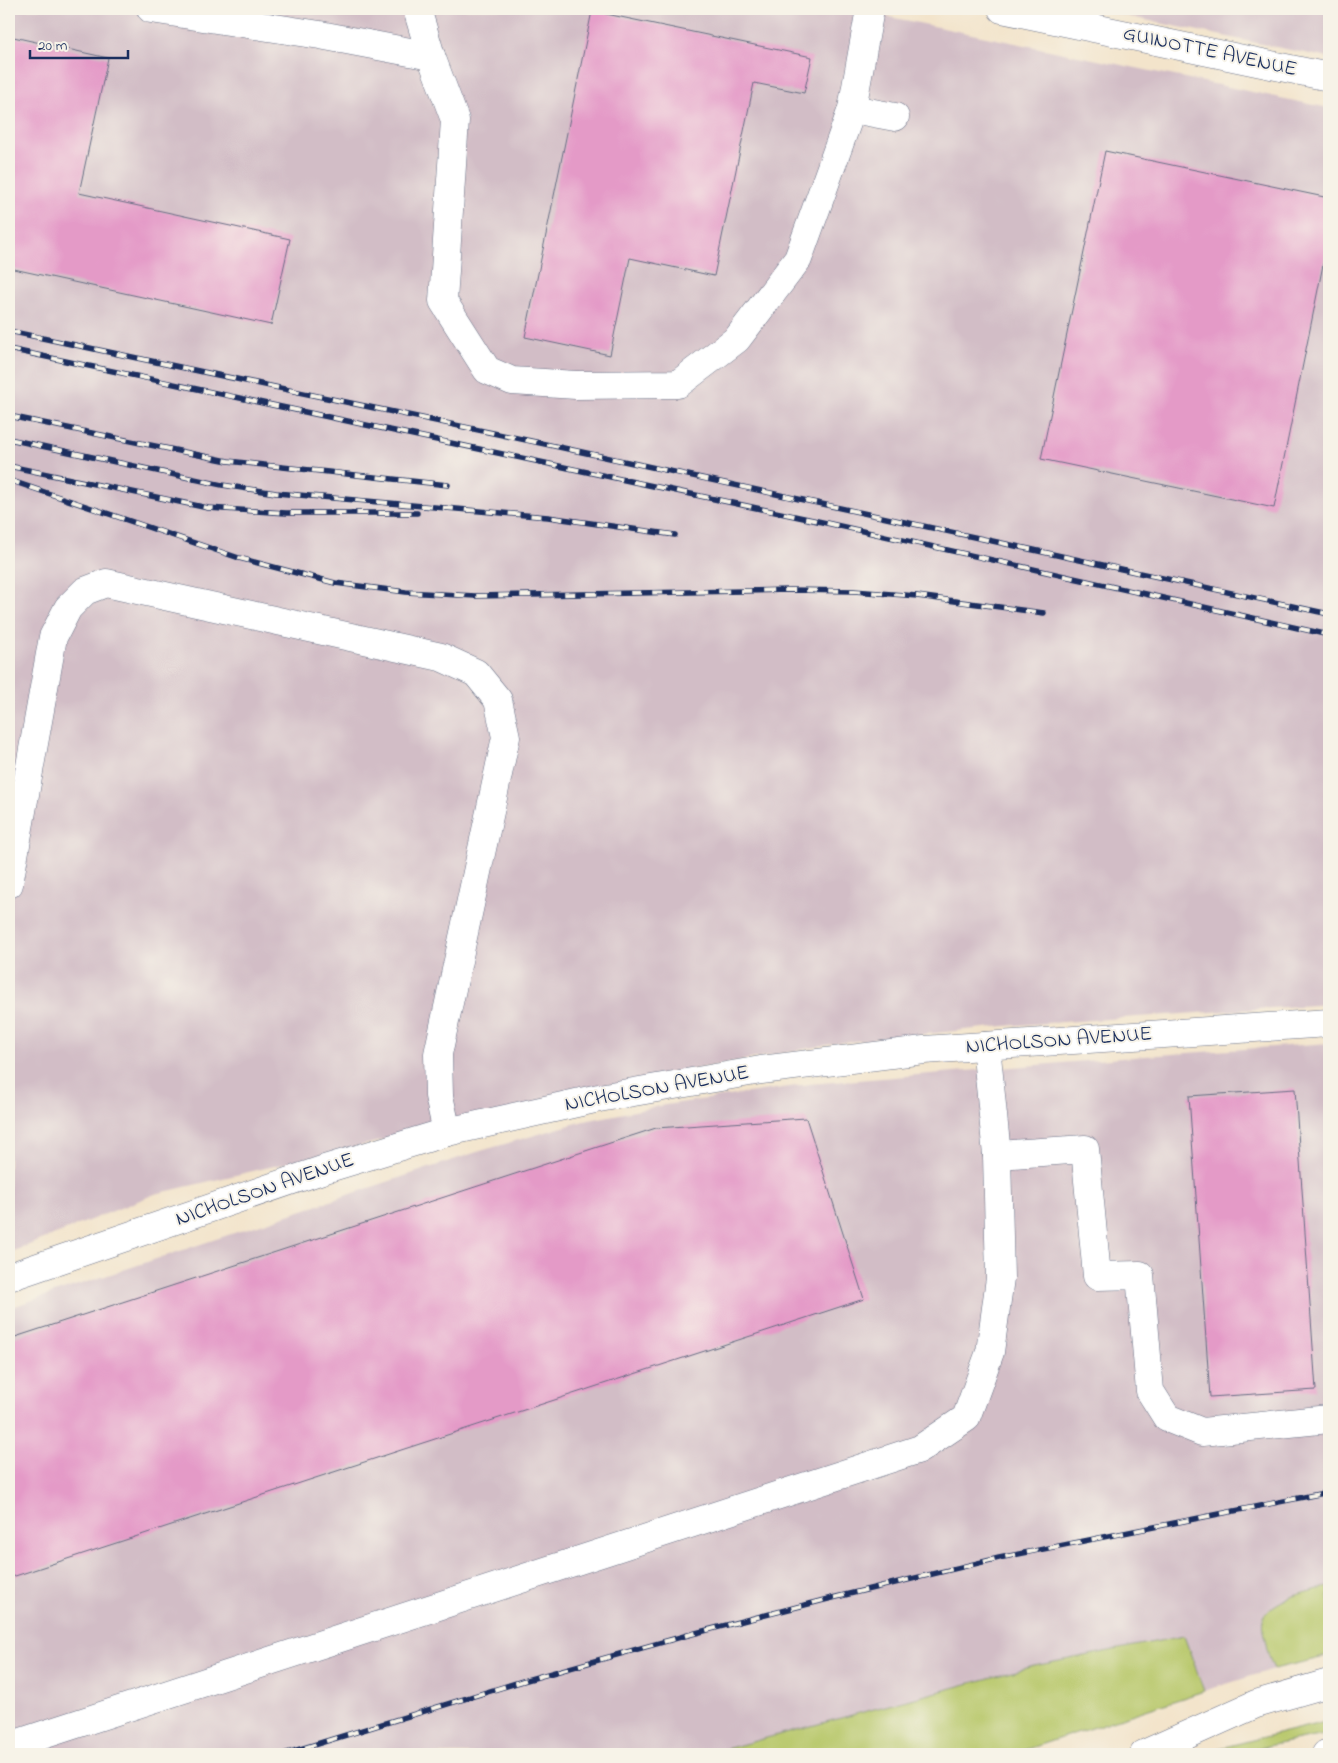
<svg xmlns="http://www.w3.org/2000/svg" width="1338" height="1763" font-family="'Indie Flower',sans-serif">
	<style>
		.industrial { fill: #d2bdc6 }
		.green { fill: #b7c769; stroke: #697b64 }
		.building { fill: #e49ac7 }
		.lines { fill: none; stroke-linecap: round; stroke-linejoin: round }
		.minor-casing { stroke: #676e84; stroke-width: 29 }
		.major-casing { stroke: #676e84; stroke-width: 29 }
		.minor { stroke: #fff; stroke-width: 28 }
		.major { stroke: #fff; stroke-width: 28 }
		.rail-casing { stroke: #1b2f5e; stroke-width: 5.5 }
		.rail { stroke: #f7f3e8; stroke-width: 4; stroke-dasharray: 11; stroke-linecap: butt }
		.labels { text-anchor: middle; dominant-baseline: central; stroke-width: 4; stroke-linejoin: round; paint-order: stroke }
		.street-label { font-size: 21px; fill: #1b2f5e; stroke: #f7f3e8 }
	</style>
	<rect width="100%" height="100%" fill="#f7f3e8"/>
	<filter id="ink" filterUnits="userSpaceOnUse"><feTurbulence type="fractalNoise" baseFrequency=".02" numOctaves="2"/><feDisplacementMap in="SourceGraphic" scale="10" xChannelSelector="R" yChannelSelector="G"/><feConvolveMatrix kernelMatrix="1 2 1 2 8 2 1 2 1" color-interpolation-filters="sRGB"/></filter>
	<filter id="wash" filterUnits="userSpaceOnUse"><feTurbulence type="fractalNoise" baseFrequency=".0096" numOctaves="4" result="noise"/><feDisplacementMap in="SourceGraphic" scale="20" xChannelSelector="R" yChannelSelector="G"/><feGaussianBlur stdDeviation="1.12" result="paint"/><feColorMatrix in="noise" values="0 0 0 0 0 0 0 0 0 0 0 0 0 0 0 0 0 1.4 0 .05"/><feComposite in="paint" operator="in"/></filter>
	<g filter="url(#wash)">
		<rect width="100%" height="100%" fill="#f3e4cb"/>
		<g class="industrial">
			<path d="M9 9H851L1329 108V1004L1004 1026 838 1043 667 1074 155 1194 9 1253Z"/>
			<path d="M1092 9H1329V58Z"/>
			<path d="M1329 1043V1587L1299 1593 1270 1661 1274 1669 1204 1691 1184 1636 1034 1666 707 1754H9V1308L477 1152 584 1121 665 1105 810 1084 1145 1056Z"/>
		</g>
		<g class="green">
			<path d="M1329 1587V1656L1274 1669C1269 1659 1267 1650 1265 1639 1263 1632 1261 1624 1264 1617 1272 1599 1312 1590 1329 1587Z"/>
			<path d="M1184 1636 1204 1691 1012 1754H707L1034 1666Z"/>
			<path d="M1329 1721V1734L1227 1754H1196Z"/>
		</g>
		<g id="blocks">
			<g class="building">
				<path d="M592 11 812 57 804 93 754 83 714 276 630 258 610 355 525 337Z"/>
				<path d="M9 36 108 58 79 193 290 239 271 325 9 268Z"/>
				<path d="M1105 151 1329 198V235L1274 508 1041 459Z"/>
				<path d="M1295 1089 1316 1390 1210 1397 1189 1096Z"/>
				<path d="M806 1118 864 1299 9 1578V1339L656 1128Z"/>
			</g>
		</g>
	</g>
	<g filter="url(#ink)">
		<use href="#blocks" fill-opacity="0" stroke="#676e84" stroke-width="1"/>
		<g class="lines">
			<g class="minor-casing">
				<g id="minor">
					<path d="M151 9 320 35 431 56"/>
					<path d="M417 9 431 56 455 120 443 301 487 370 512 381 576 385 678 384 737 339 798 259 852 109"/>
					<path d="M870 9 852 109 895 117"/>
					<path d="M1002 9 1329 77"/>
					<path d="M9 884 53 637 68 608 85 591 106 583 441 657 476 673 498 700 506 737 438 1054 439 1096 447 1132"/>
					<path d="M997 1155 1085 1149 1097 1276 1140 1275 1150 1391 1167 1418 1202 1432 1329 1419"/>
					<path d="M9 1277 325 1169 447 1132 599 1098 761 1070 924 1050 1329 1023"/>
					<path d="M9 1746 920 1449 966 1418 990 1352 1000 1278 997 1155 986 1046"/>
				</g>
			</g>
			<g class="major-casing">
				<g id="major">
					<path d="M1144 1754 1256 1704 1329 1683"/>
					<path d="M1326 1754H1329"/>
				</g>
			</g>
			<use href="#minor" class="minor"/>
			<use href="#major" class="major"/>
			<g class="rail-casing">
				<g id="rail">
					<path d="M9 331 545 444 1329 614"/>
					<path d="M9 349 813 520 1329 635"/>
					<path d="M9 416 228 461 448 485"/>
					<path d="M9 439 222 485 276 493 548 517 675 535"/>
					<path d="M9 466 208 508 286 513H417"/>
					<path d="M9 480 239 558 335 583 406 592 475 596 790 590 854 591 917 596 1044 613"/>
					<path d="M284 1754 523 1681 688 1635 824 1600 999 1558 1329 1492"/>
				</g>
			</g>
			<use href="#rail" class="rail"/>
		</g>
	</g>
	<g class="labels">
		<g class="street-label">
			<text transform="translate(1210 52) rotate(12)">GUINOTTE AVENUE</text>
			<text transform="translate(1059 1041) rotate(-4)">NICHOLSON AVENUE</text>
			<text transform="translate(657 1089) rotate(-10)">NICHOLSON AVENUE</text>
			<text transform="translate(265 1190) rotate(-19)">NICHOLSON AVENUE</text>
		</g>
	</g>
	<rect width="1338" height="1763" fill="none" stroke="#f7f3e8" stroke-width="30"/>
	<path d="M30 50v8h98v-8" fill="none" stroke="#1b2f5e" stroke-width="2.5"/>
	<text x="38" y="50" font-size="15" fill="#1b2f5e" stroke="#f7f3e8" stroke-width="4" paint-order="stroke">20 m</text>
</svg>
